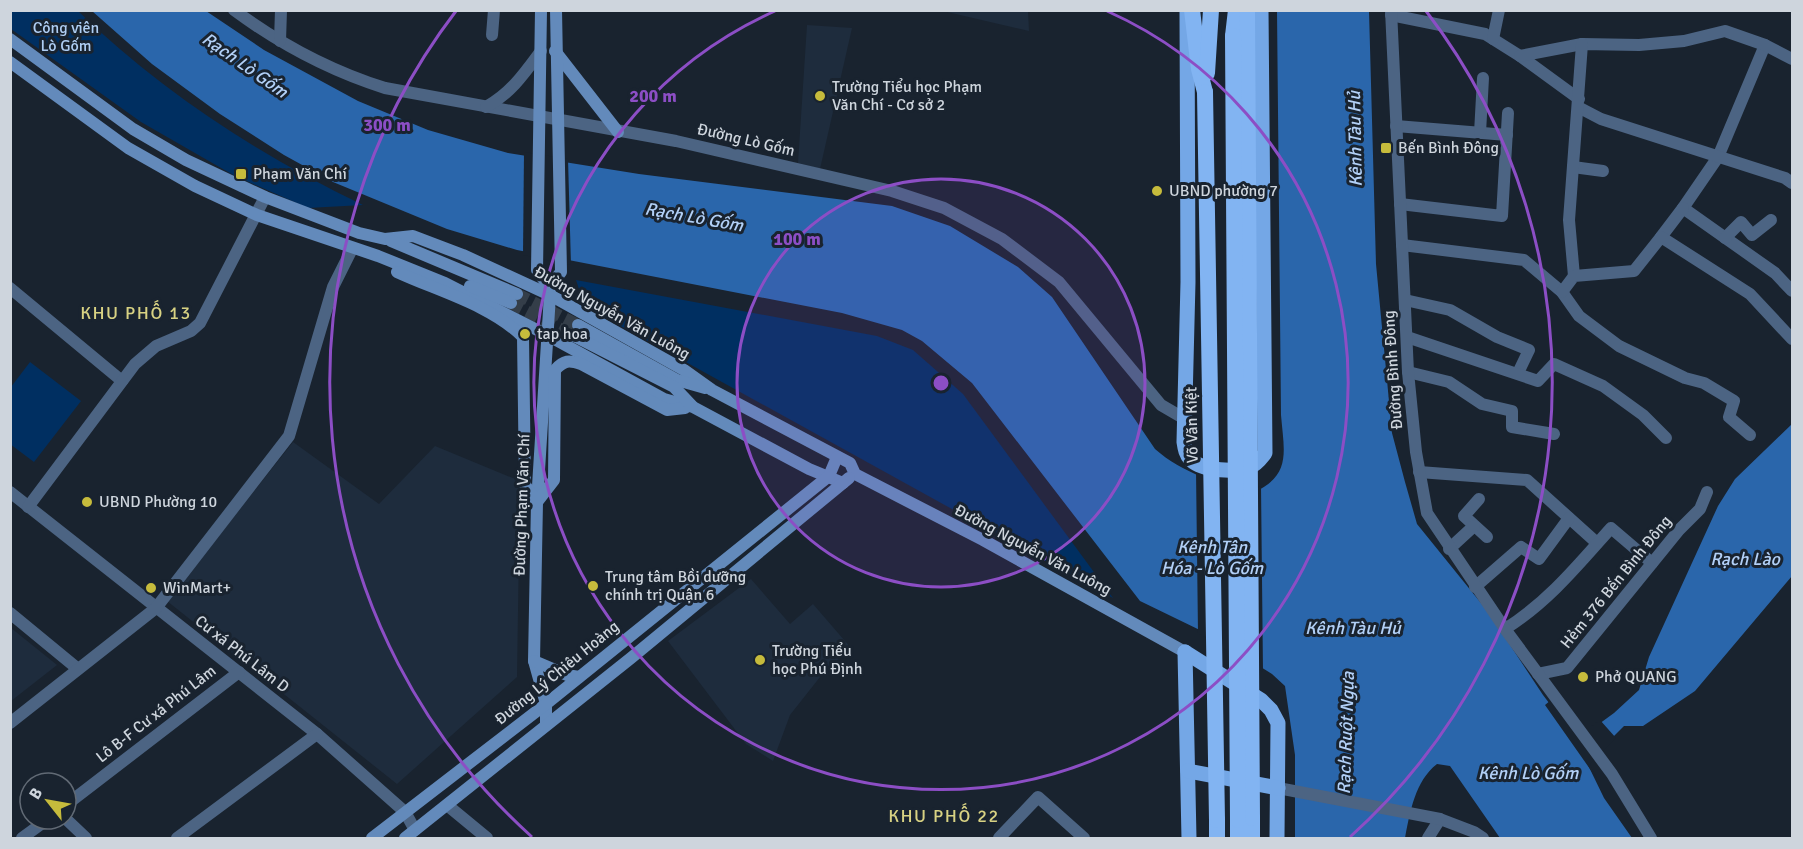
<svg xmlns="http://www.w3.org/2000/svg" width="1803" height="849" font-family="Signika,sans-serif">
	<style>
		.built { fill: #1e2c3d }
		.green { fill: #002f61 }
		.water { fill: #2a66ab }
		.pier { fill: #19232f }
		.lines { fill: none; stroke-linecap: round; stroke-linejoin: round }
		.secondary-tunnel { stroke: #343e49; stroke-width: 12; stroke-dasharray: 12 6; stroke-linecap: butt }
		.minor { stroke: #4c6483; stroke-width: 12 }
		.tertiary { stroke: #4c6483; stroke-width: 12 }
		.secondary { stroke: #638abb; stroke-width: 12 }
		.primary { stroke: #74a7e6; stroke-width: 15 }
		.trunk { stroke: #82b4f2; stroke-width: 16 }
		.trunk-bridge { stroke: #82b4f2; stroke-width: 16 }
		.ring { fill: none; stroke: #8c4ec5; stroke-width: 3 }
		.poi-dot { fill: #c6bb3c; stroke: #19232f; stroke-width: 2 }
		.labels { text-anchor: middle; dominant-baseline: central; stroke-width: 6; stroke-linejoin: round; paint-order: stroke }
		.park-label { font-size: 16px; fill: #afcef4; stroke: #19232f }
		.poi-label { font-size: 16px; fill: #ced5dd; stroke: #19232f; text-anchor: start }
		.street-label { font-size: 16px; fill: #ced5dd; stroke: #19232f }
		.water-label { font-size: 18px; font-style: italic; fill: #b2d0f7; stroke: #19232f }
		.neighbourhood-label { font-size: 18px; letter-spacing: 1.5px; fill: #d8d283; stroke: #19232f }
		.centre { fill: #8c4ec5; stroke: #19232f; stroke-width: 3 }
		.ring-label { font-size: 18px; text-anchor: middle; font-weight: bold; fill: #8c4ec5; stroke: #19232f; stroke-width: 6; stroke-linejoin: round; paint-order: stroke }
	</style>
	<rect width="100%" height="100%" fill="#19232f"/>
	<g class="built">
		<path d="M943 11H1028L1029 31Z"/>
		<path d="M807 25 852 28 820 169 798 163Z"/>
		<path d="M293 442 379 504 435 446 520 481 517 677 397 784 167 601Z"/>
		<path d="M751 579 790 624 813 604 851 648 824 672 790 715 773 761 746 744 668 641Z"/>
		<path d="M11 628 57 665 11 701Z"/>
	</g>
	<g class="green">
		<path d="M11 11H78C161 91 258 155 363 205L308 208 235 176 141 122 11 29Z"/>
		<path d="M576 280 877 336 913 350 963 394 1113 598 599 314 584 304Z"/>
		<path d="M30 362 81 401 34 462 10 444 11 387Z"/>
	</g>
	<path class="water" d="M92 11H206L264 50 358 101 428 130 508 153 639 174 892 206 950 226 1018 267 1052 297 1155 449C1182 473 1219 484 1253 493 1292 475 1284 452 1281 415L1277 11H1369L1376 264 1392 433 1405 482 1417 524 1489 613 1543 695 1577 740 1614 713 1639 690 1649 657 1718 506 1735 479 1792 424V576L1695 691 1643 726H1624L1587 763 1604 798 1632 838H1500L1450 766 1437 764C1415 781 1410 812 1405 838H1295V755L1285 686 1272 674 1208 634 1140 601 972 383 922 341 902 330 842 313 517 250 447 229 333 182 284 155 220 114 152 64Z"/>
	<g class="pier">
		<path d="M524 152 568 159 571 265 523 255Z"/>
		<path d="M1196 470 1234 487 1252 490 1261 486 1263 672 1198 633Z"/>
		<path d="M1551 700 1578 736 1600 720 1616 738 1590 764 1597 779 1545 705Z"/>
	</g>
	<g class="lines">
		<g class="secondary-tunnel">
			<path d="M517 294 578 325"/>
			<path d="M511 303 574 336"/>
		</g>
		<g class="minor">
			<path d="M1391 15 1485 34 1520 56 1579 99"/>
			<path d="M492 35 494 10"/>
			<path d="M1493 39 1499 10"/>
			<path d="M1765 45 1718 157 1683 208 1775 273 1792 291"/>
			<path d="M1520 56 1582 44 1639 45 1684 41 1725 31 1765 45 1792 59"/>
			<path d="M1578 107 1601 119 1785 178 1792 183"/>
			<path d="M1396 126 1507 135"/>
			<path d="M1480 133 1483 78"/>
			<path d="M1573 167 1603 171"/>
			<path d="M1400 204 1502 216 1508 113"/>
			<path d="M1661 237 1683 208"/>
			<path d="M1725 238 1741 222 1752 235 1771 220"/>
			<path d="M1402 245 1524 260 1562 292 1579 316 1619 346 1685 378 1704 383 1734 401 1729 417 1750 435"/>
			<path d="M1574 276 1569 220 1582 44"/>
			<path d="M10 288 122 381"/>
			<path d="M1562 292 1574 276 1634 271 1661 237 1750 294 1792 339"/>
			<path d="M1405 300 1450 310 1497 337 1529 350 1518 373"/>
			<path d="M1407 337 1538 381 1554 364 1603 386 1643 415 1666 438"/>
			<path d="M1408 372 1449 382 1482 404 1512 411V427L1554 434"/>
			<path d="M1419 472 1527 480 1597 543"/>
			<path d="M10 492 317 734 405 812 415 830"/>
			<path d="M1479 499 1464 516 1487 537"/>
			<path d="M28 507 135 364 156 346 191 331 200 323 265 197"/>
			<path d="M1449 549 1474 526"/>
			<path d="M1475 587 1521 547 1539 559 1569 518"/>
			<path d="M10 613 78 669"/>
			<path d="M1505 629C1548 602 1578 565 1611 528L1652 563"/>
			<path d="M1538 674 1567 668 1679 530 1700 509 1707 492"/>
			<path d="M10 723 156 608 289 436 333 287 352 249"/>
			<path d="M66 805 239 672"/>
			<path d="M447 805 487 838"/>
			<path d="M66 819 86 838"/>
			<path d="M22 838 48 819"/>
			<path d="M177 838 317 734"/>
			<path d="M999 838 1038 797 1084 838"/>
			<path d="M1428 838 1440 819"/>
		</g>
		<g class="tertiary">
			<path d="M234 10C280 44 331 71 385 88L676 141 892 191 944 208 1002 239 1059 282 1161 405 1185 419"/>
			<path d="M1391 10 1408 372 1416 452 1427 513 1505 629 1612 774 1651 838"/>
			<path d="M280 41 281 10"/>
			<path d="M486 107C511 93 524 74 541 51"/>
			<path d="M1278 788 1440 819 1474 832 1483 838"/>
		</g>
		<g class="secondary">
			<path d="M541 10 537 270 549 287 550 295 537 502 534 661 546 704V723"/>
			<path d="M10 39 133 129 186 160 265 197 359 233 385 239 413 236 463 255 550 295 684 370 712 390 850 463 855 474 983 540 1185 652"/>
			<path d="M555 51 618 132"/>
			<path d="M10 62 128 148 195 186 257 215 378 256 445 283 547 335 664 399 693 407 809 469 843 483"/>
			<path d="M391 241 517 294"/>
			<path d="M397 272C438 291 491 305 523 337L525 485 537 502 554 480 555 370C564 360 569 360 581 364L667 410 685 408"/>
			<path d="M470 286 511 303"/>
			<path d="M549 287 561 272 556 10"/>
			<path d="M578 325 677 380 705 388"/>
			<path d="M574 336 674 387 692 406"/>
			<path d="M534 661 567 675 579 677"/>
			<path d="M372 838 546 704 829 476 837 457"/>
			<path d="M405 838 631 658 849 478"/>
		</g>
		<g class="primary">
			<path d="M1187 10 1188 282 1184 442C1185 449 1186 455 1191 460 1203 471 1237 473 1251 466 1257 464 1261 458 1265 453L1261 10"/>
			<path d="M1185 652 1261 700 1271 710 1278 723 1277 838"/>
			<path d="M1185 652 1189 838"/>
			<path d="M1188 771 1278 788"/>
		</g>
		<g class="trunk">
			<path d="M1192 10 1199 69 1205 92"/>
			<path d="M1233 36 1236 10"/>
			<path d="M1207 73 1211 10"/>
			<path d="M1252 818V838"/>
			<path d="M1217 820V838"/>
			<path d="M1238 820V838"/>
		</g>
		<g class="trunk-bridge">
			<path d="M1247 10 1252 818"/>
			<path d="M1233 36 1238 820"/>
			<path d="M1205 92 1217 820"/>
		</g>
	</g>
	<circle cx="941" cy="383" r="204" fill="#8c4ec5" fill-opacity=".12"/>
	<g class="ring">
		<circle cx="941" cy="383" r="204"/>
		<path d="M1107 11A407 407 0 1 1 775 11"/>
		<path d="M532 837A611 611 0 0 1 456 11M1426 11A611 611 0 0 1 1350 837"/>
	</g>
	<g class="poi-dot">
		<circle cx="820" cy="96" r="6"/>
		<rect x="1380" y="142" width="12" height="12" rx="3"/>
		<rect x="235" y="168" width="12" height="12" rx="3"/>
		<circle cx="1157" cy="191" r="6"/>
		<circle cx="525" cy="334" r="6"/>
		<circle cx="87" cy="502" r="6"/>
		<circle cx="593" cy="586" r="6"/>
		<circle cx="151" cy="588" r="6"/>
		<circle cx="760" cy="660" r="6"/>
		<circle cx="1583" cy="677" r="6"/>
	</g>
	<g class="labels">
		<g class="park-label">
			<text x="66" y="28">Công viên<tspan x="66" dy="18">Lò Gốm</tspan></text>
		</g>
		<g class="poi-label">
			<text x="832" y="87">Trường Tiểu học Phạm<tspan x="832" dy="18">Văn Chí - Cơ sở 2</tspan></text>
			<text x="1398" y="148">Bến Bình Đông</text>
			<text x="253" y="174">Phạm Văn Chí</text>
			<text x="1169" y="191">UBND phường 7</text>
			<text x="537" y="334">tap hoa</text>
			<text x="99" y="502">UBND Phường 10</text>
			<text x="605" y="577">Trung tâm Bồi dưỡng<tspan x="605" dy="18">chính trị Quận 6</tspan></text>
			<text x="163" y="588">WinMart+</text>
			<text x="772" y="651">Trường Tiểu<tspan x="772" dy="18">học Phú Định</tspan></text>
			<text x="1595" y="677">Phở QUANG</text>
		</g>
		<g class="street-label">
			<text transform="translate(746 140) rotate(13)">Đường Lò Gốm</text>
			<text transform="translate(612 313) rotate(29)">Đường Nguyễn Văn Luông</text>
			<text transform="translate(1393 370) rotate(-94)">Đường Bình Đông</text>
			<text transform="translate(1192 425) rotate(-91)">Võ Văn Kiệt</text>
			<text transform="translate(522 505) rotate(-88)">Đường Phạm Văn Chí</text>
			<text transform="translate(1033 550) rotate(28)">Đường Nguyễn Văn Luông</text>
			<text transform="translate(1616 582) rotate(-51)">Hẻm 376 Bến Bình Đông</text>
			<text transform="translate(242 654) rotate(38)">Cư xá Phú Lâm D</text>
			<text transform="translate(557 673) rotate(-39)">Đường Lý Chiêu Hoàng</text>
			<text transform="translate(156 714) rotate(-38)">Lô B-F Cư xá Phú Lâm</text>
		</g>
		<g class="water-label">
			<text transform="translate(245 65) rotate(35)">Rạch Lò Gốm</text>
			<text transform="translate(1355 139) rotate(-91)">Kênh Tàu Hủ</text>
			<text transform="translate(694 217) rotate(10)">Rạch Lò Gốm</text>
			<text x="1212" y="547">Kênh Tân<tspan x="1212" dy="21">Hóa - Lò Gốm</tspan></text>
			<text x="1745" y="559">Rạch Lào</text>
			<text x="1353" y="628">Kênh Tàu Hủ</text>
			<text transform="translate(1346 733) rotate(-88)">Rạch Ruột Ngựa</text>
			<text x="1528" y="773">Kênh Lò Gốm</text>
		</g>
		<g class="neighbourhood-label">
			<text x="136" y="313">KHU PHỐ 13</text>
			<text x="944" y="816">KHU PHỐ 22</text>
		</g>
	</g>
	<circle cx="941" cy="383" r="9" class="centre"/>
	<g class="ring-label">
		<text x="653" y="102">200 m</text>
		<text x="387" y="131">300 m</text>
		<text x="797" y="245">100 m</text>
	</g>
	<rect width="1803" height="849" fill="none" stroke="#ced5dd" stroke-width="24"/>
	<g transform="translate(48 801) rotate(301)"><circle r="28" fill="#19232f" stroke="#616a75" stroke-width="1.5"/>
	<path d="M0-4.5L10 22L0 15L-10 22Z" fill="#c6bb3c"/>
	<text y="-9" font-size="16" font-weight="bold" text-anchor="middle" fill="#ced5dd">B</text>
	</g>
</svg>
